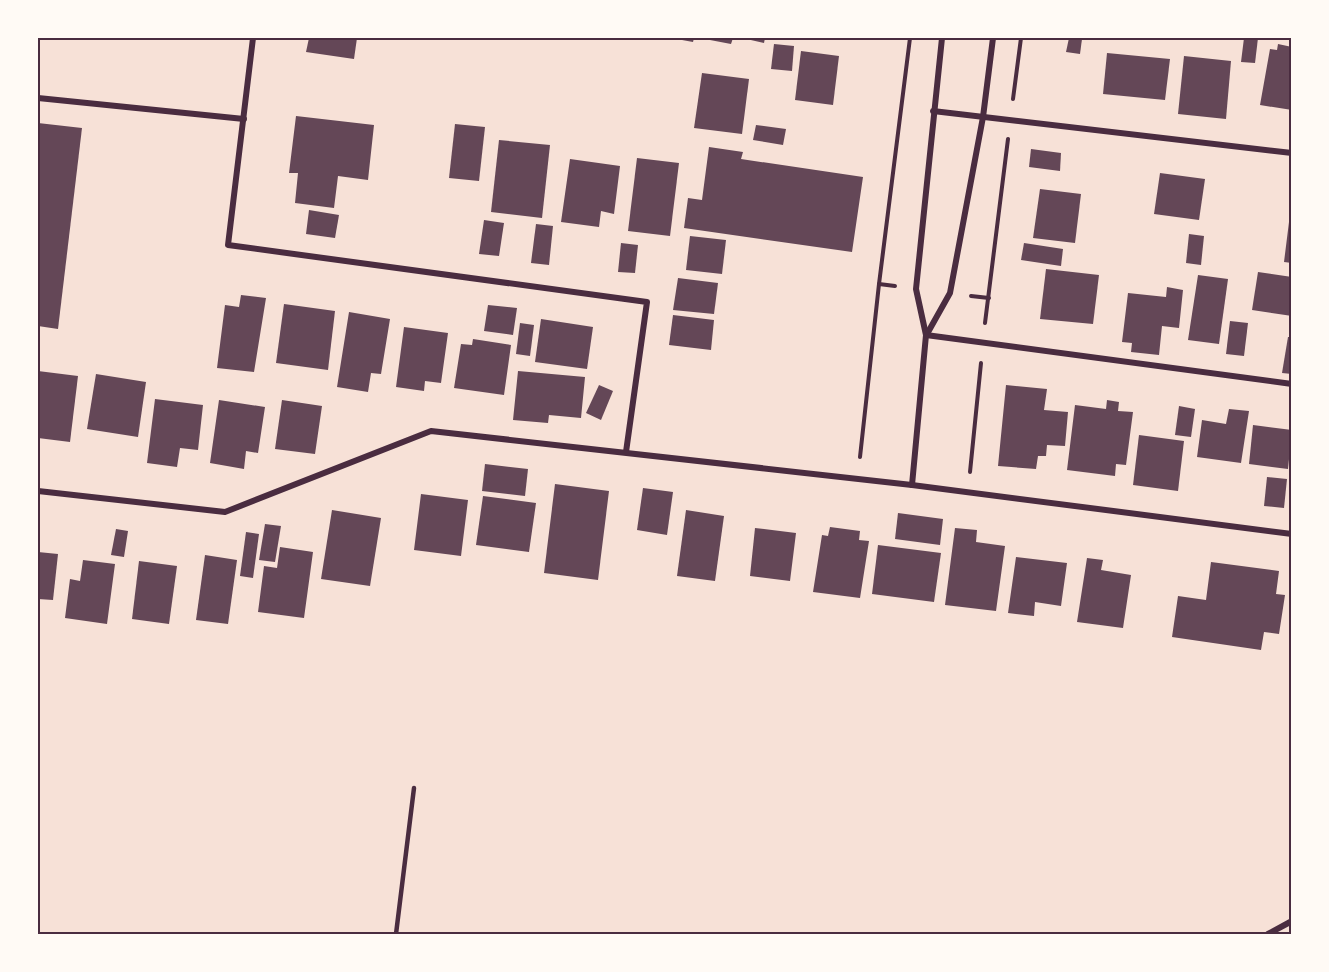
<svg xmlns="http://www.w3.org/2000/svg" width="1329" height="972" font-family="Figtree,sans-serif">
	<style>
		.building { fill: #644757 }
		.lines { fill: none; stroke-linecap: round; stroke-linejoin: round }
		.path { stroke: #4a2c40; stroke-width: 4 }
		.service { stroke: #4a2c40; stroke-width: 4.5 }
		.minor { stroke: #4a2c40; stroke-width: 6 }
		.neatline { fill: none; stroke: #4a2c40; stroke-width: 2 }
	</style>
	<rect width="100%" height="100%" fill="#f7e1d7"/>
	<g class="building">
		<path d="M309 38H357L354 59 306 52Z"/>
		<path d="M671 38H694L693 42Z"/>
		<path d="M711 38H733L731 44 710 40Z"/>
		<path d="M742 38H765L764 43Z"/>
		<path d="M1069 38 1082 39 1080 54 1066 52Z"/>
		<path d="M1244 38H1258L1255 63 1241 62Z"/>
		<path d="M774 44 794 46 792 71 771 69Z"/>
		<path d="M1278 44 1292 47V110L1260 105 1270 49 1277 50Z"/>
		<path d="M801 51 839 56 833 105 795 100Z"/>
		<path d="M1107 53 1170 59 1165 100 1103 94Z"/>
		<path d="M1184 56 1231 61 1226 119 1178 114Z"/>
		<path d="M702 73 749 79 742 134 694 128Z"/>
		<path d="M296 116 374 125 368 180 338 176 334 208 295 203 298 173H289Z"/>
		<path d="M38 123 82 128 58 329 38 326Z"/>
		<path d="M455 124 485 127 479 181 449 178Z"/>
		<path d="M756 125 786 129 783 145 753 140Z"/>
		<path d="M499 140 550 145 542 218 491 212Z"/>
		<path d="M709 147 743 152 741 159 863 177 852 252 684 228 688 198 702 200Z"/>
		<path d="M1031 149 1061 153 1060 171 1029 167Z"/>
		<path d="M637 158 679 163 670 236 628 231Z"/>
		<path d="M570 159 620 166 614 214 601 211 599 227 561 222Z"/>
		<path d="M1160 173 1205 179 1199 220 1154 214Z"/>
		<path d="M1040 189 1081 194 1075 243 1033 238Z"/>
		<path d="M309 210 339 215 335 238 306 234Z"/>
		<path d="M1290 214H1292V263L1284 262Z"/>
		<path d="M484 220 504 223 499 256 479 254Z"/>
		<path d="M536 224 553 226 549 265 531 263Z"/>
		<path d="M1189 234 1204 236 1201 265 1186 263Z"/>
		<path d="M690 236 726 240 722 274 686 270Z"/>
		<path d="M621 243 638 245 635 273 618 272Z"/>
		<path d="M1024 243 1063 249 1061 266 1021 260Z"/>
		<path d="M1046 269 1099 275 1093 324 1040 319Z"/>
		<path d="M1258 272 1292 277V316L1252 310Z"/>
		<path d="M1198 275 1228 279 1219 344 1188 340Z"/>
		<path d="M678 278 718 283 714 314 673 310Z"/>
		<path d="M1167 287 1183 290 1179 328 1162 326 1159 355 1131 352 1132 343 1122 342 1128 293 1166 297Z"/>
		<path d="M241 295 266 298 254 372 217 368 225 305 239 307Z"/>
		<path d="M284 304 335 311 328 370 276 363Z"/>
		<path d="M488 305 517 308 513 335 484 331Z"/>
		<path d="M349 312 390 319 381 374 371 373 368 392 337 387Z"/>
		<path d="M673 315 714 320 711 350 669 345Z"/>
		<path d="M541 319 593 327 587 369 535 362Z"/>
		<path d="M1230 321 1248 323 1244 356 1226 354Z"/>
		<path d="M520 323 534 325 530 356 516 354Z"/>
		<path d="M404 327 448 333 441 383 425 381 424 391 396 387Z"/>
		<path d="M1288 337H1292V374L1282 373Z"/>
		<path d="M473 339 511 345 504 395 454 388 461 344 472 345Z"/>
		<path d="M38 371 78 376 70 442 38 438Z"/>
		<path d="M518 371 585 377 581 418 549 415 548 423 513 420Z"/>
		<path d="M96 374 146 382 138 437 87 429Z"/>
		<path d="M599 385 613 391 601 420 586 413Z"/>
		<path d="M1006 385 1047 389 1044 410 1068 412 1065 446 1047 445 1046 456H1038L1036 469 998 466Z"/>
		<path d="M155 399 203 405 198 450 180 448 177 467 147 463Z"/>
		<path d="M219 400 265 407 258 453 246 451 244 469 210 463Z"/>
		<path d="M282 400 322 406 315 454 275 449Z"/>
		<path d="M1107 400 1119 402 1118 411 1133 412 1126 465 1116 464 1115 476 1067 470 1075 405 1106 409Z"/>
		<path d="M1179 406 1195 409 1191 437 1175 435Z"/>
		<path d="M1229 409 1249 411 1241 463 1197 457 1202 420 1226 424Z"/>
		<path d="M1253 425 1292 430 1288 469 1249 464Z"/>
		<path d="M1139 435 1184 441 1178 491 1133 485Z"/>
		<path d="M485 464 528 469 525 496 482 491Z"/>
		<path d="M1267 477 1287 479 1284 508 1264 506Z"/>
		<path d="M555 484 609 491 598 580 544 573Z"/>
		<path d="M643 488 673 492 667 535 637 530Z"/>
		<path d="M421 494 468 500 461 556 414 550Z"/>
		<path d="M483 496 536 503 529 552 476 545Z"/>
		<path d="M332 510 381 518 370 586 321 579Z"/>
		<path d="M686 510 724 516 715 581 677 576Z"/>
		<path d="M898 513 943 519 940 545 895 539Z"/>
		<path d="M265 524 281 526 275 562 259 560Z"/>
		<path d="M830 527 860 531 859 540 869 541 860 598 813 592 822 535 828 536Z"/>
		<path d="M755 528 796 533 790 581 750 576Z"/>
		<path d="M955 528 977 530 976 542 1005 546 996 611 945 605Z"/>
		<path d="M116 529 128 531 124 557 111 555Z"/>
		<path d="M246 532 259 534 253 578 240 576Z"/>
		<path d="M878 545 941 553 934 602 872 594Z"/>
		<path d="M280 547 313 552 304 618 258 612 264 566 277 568Z"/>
		<path d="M38 552 58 554 53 600 38 599Z"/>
		<path d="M205 555 237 560 228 624 196 620Z"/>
		<path d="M1016 557 1067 563 1061 606 1035 602 1034 616 1008 613Z"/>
		<path d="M1087 558 1103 560 1101 570 1131 575 1123 628 1077 622Z"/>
		<path d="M83 560 115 564 107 624 65 618 70 579 80 581Z"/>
		<path d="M139 561 177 566 169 624 132 619Z"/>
		<path d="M1211 562 1279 571 1276 594 1285 595 1279 634 1264 632 1261 650 1172 637 1178 596 1206 600Z"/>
	</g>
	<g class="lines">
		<g class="path">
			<path d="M1013 99 1021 38"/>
			<path d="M879 284 895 286"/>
			<path d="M971 296 989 298"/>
			<path d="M985 323 1008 139"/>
			<path d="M860 457 879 284 910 38"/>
			<path d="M970 472 981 363"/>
		</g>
		<path class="service" d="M396 934 414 788"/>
		<g class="minor">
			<path d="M253 38 228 245 647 302 626 452"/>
			<path d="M38 98 244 119"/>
			<path d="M933 111 1292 153"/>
			<path d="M927 334 950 293 983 117 993 38"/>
			<path d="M926 335 1292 384"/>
			<path d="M912 485 926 335 916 289 942 38"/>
			<path d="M38 491 225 512 431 431 912 485 1292 534"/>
			<path d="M1268 934 1292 921"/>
		</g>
	</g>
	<rect width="1329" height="972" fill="none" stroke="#fffaf5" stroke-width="78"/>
	<rect x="39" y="39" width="1251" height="894" class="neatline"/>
</svg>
